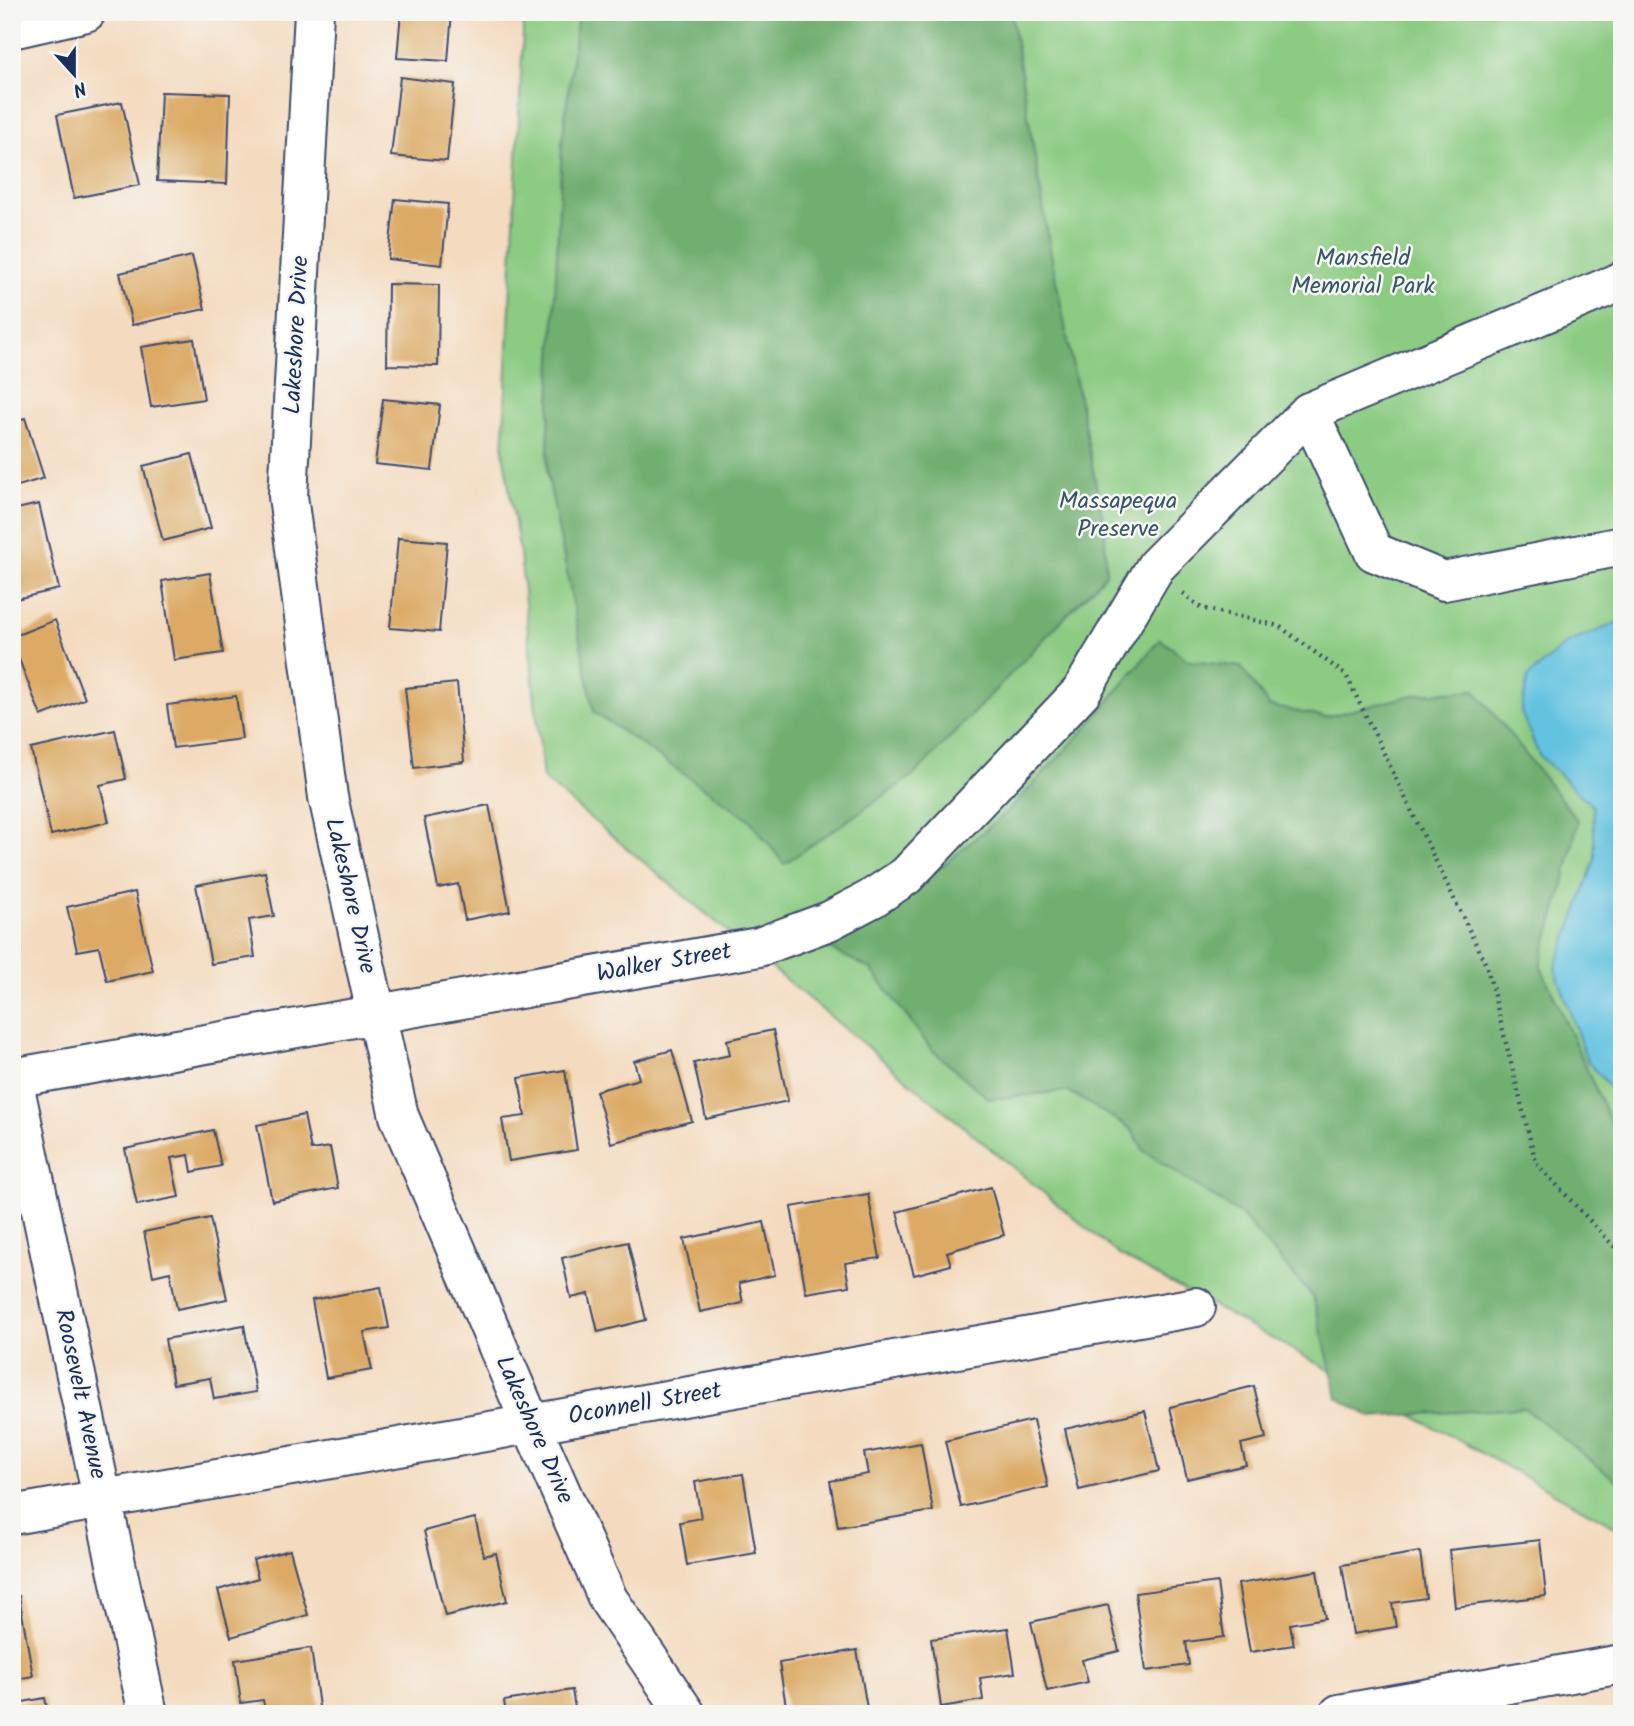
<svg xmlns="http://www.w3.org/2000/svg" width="1634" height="1726" font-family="Kalam,sans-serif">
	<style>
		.green { fill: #8bcb82; stroke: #537d70; stroke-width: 2 }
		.forest { fill: #70af70; stroke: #466f67; stroke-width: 2 }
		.water { fill: #62c2e0; stroke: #3e789f; stroke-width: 2 }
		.building { fill: #dcaa65 }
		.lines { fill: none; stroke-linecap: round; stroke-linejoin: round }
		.minor-casing { stroke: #3c496d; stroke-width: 42 }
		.path { stroke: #3c496d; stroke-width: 4.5; stroke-dasharray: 2 5; stroke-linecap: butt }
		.minor { stroke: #fff; stroke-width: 38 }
		.labels { text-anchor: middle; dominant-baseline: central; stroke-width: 5; stroke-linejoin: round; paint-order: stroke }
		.park-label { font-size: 24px; fill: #375667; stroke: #f6f6f2 }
		.street-label { font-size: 24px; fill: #1b2f5e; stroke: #f6f6f2 }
	</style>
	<rect width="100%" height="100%" fill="#f6f6f2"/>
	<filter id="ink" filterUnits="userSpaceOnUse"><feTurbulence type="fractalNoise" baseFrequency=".0143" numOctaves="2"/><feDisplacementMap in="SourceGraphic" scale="14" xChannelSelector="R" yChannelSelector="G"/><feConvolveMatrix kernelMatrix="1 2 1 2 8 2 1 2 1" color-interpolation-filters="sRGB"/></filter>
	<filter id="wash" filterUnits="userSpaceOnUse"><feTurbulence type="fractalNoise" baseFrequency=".00686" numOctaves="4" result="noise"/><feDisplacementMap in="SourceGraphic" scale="28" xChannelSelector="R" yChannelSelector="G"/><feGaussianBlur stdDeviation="1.57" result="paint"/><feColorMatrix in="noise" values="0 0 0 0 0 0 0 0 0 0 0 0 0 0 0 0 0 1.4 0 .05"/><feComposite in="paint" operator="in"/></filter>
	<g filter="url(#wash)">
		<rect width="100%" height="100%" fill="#f4dbbf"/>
		<path class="green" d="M524 12H1622V1530L1119 1255 543 779 520 553 503 452Z"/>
		<g class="forest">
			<path d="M578 12H1011L1050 249 1105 531 1106 574 914 775 784 864 749 819 594 712 547 471 562 143Z"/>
			<path d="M1160 639 1189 661 1241 667 1269 706 1325 717 1418 694 1475 690 1578 821 1564 883 1540 965 1622 1148V1485L1524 1408 1371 1417 1338 1398 1313 1297 1241 1215 1144 1151 1131 1129 1068 1091 989 1099 932 1050 871 969 828 948 904 898 1008 811 1089 725Z"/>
		</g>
		<path class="water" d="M1622 621V1101L1587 1061 1555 968 1578 909 1595 858 1593 807 1539 755 1521 712 1528 677 1565 644Z"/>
		<g id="blocks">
			<g class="building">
				<path d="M401 12H452L448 61 397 58Z"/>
				<path d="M400 77 455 84 447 161 391 156Z"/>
				<path d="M161 92 230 94 227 184 157 181Z"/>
				<path d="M122 102 140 185 74 198 57 115Z"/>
				<path d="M395 199 448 204 442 265 388 259Z"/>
				<path d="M192 256 205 309 132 325 120 273Z"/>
				<path d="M388 284 439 285 438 366 387 365Z"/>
				<path d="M194 339 204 399 151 407 141 347Z"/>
				<path d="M383 399 440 405 432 470 375 464Z"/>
				<path d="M25 418 44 478 12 488V422Z"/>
				<path d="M192 454 211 528 163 541 143 466Z"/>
				<path d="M39 504 59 589 12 600V510Z"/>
				<path d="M398 538 447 542 439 632 390 628Z"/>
				<path d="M210 573 223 653 174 660 162 581Z"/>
				<path d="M55 620 85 699 41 716 12 641V637Z"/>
				<path d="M457 683 464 762 414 768 405 688Z"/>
				<path d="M236 696 242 739 173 748 167 705Z"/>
				<path d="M115 730 126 779 100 785 109 822 51 835 31 749Z"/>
				<path d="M489 805 510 911 465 920 458 884 438 888 424 818Z"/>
				<path d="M265 872 274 916 249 920 255 957 211 964 196 885Z"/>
				<path d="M135 892 153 971 107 981 99 947 77 951 67 907Z"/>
				<path d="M773 1030 788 1101 706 1119 694 1063 730 1055 727 1040Z"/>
				<path d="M672 1050 692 1121 611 1143 596 1091 639 1079 634 1061Z"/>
				<path d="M565 1070 577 1150 509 1161 502 1119 525 1116 519 1078Z"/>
				<path d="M304 1115 311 1150 330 1147 338 1188 272 1201 257 1125Z"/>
				<path d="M213 1130 221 1166 192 1172 189 1155 171 1158 179 1197 137 1205 125 1149Z"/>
				<path d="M991 1187 1004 1235 947 1252 951 1265 914 1275 897 1212Z"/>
				<path d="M868 1194 880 1258 845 1263 849 1286 806 1293 791 1207Z"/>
				<path d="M210 1218 227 1299 177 1309 170 1272 153 1276 144 1232Z"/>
				<path d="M764 1222 775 1275 739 1283 743 1303 700 1312 684 1239Z"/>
				<path d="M628 1242 646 1320 598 1332 589 1294 571 1298 562 1258Z"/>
				<path d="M381 1287 389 1328 364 1332 372 1370 326 1378 312 1300Z"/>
				<path d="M244 1325 256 1392 214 1399 210 1378 173 1384 165 1339Z"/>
				<path d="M1254 1386 1266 1438 1241 1444 1246 1465 1187 1479 1170 1407Z"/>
				<path d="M1145 1411 1159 1471 1079 1490 1065 1429Z"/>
				<path d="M1033 1420 1048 1487 961 1507 945 1441Z"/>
				<path d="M921 1443 933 1511 838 1527 830 1481 868 1474 864 1453Z"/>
				<path d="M743 1474 756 1553 687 1565 680 1522 701 1518 695 1482Z"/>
				<path d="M475 1518 484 1556 496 1553 507 1601 445 1616 424 1531Z"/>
				<path d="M1540 1540 1546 1596 1455 1607 1449 1550Z"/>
				<path d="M290 1550 308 1615 231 1637 218 1590 258 1578 253 1560Z"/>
				<path d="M1420 1552 1426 1598 1392 1603 1396 1627 1353 1634 1342 1565Z"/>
				<path d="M1317 1571 1325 1618 1290 1624 1294 1645 1250 1652 1238 1584Z"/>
				<path d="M1217 1582 1224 1637 1186 1642 1189 1665 1146 1671 1135 1593Z"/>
				<path d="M19 1596 33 1676 12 1680V1597Z"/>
				<path d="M1108 1605 1119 1651 1082 1660 1088 1682 1047 1691 1031 1622Z"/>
				<path d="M1008 1628 1015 1673 980 1678 983 1700 941 1707 931 1639Z"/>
				<path d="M311 1648 320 1714H266L263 1700 241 1703 235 1660Z"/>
				<path d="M857 1650 868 1714H826L824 1706 787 1712 779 1663Z"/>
				<path d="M572 1690 576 1714H506L504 1701Z"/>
				<path d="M45 1698 48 1714H12V1704Z"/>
			</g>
		</g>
	</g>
	<g filter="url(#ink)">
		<use href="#blocks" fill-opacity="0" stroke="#3c496d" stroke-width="2"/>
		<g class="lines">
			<g class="minor-casing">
				<g id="minor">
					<path d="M314 12 288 496 328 797 399 1116 531 1424 608 1599 686 1714"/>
					<path d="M12 29 86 12"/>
					<path d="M1309 412 1622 281"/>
					<path d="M12 1074 148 1714"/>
					<path d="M12 1078 759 947 829 921 871 899 906 876 1081 692 1156 566 1309 412 1374 552 1444 581 1622 546"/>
					<path d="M12 1515 1196 1307"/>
					<path d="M1339 1714 1622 1664"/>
				</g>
			</g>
			<path class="path" d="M1183 593 1201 608 1279 626 1346 675 1487 967 1536 1163 1622 1255"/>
			<use href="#minor" class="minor"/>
		</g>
	</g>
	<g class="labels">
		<g class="park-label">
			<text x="1363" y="258">Mansfield<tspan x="1363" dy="28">Memorial Park</tspan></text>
			<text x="1118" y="501">Massapequa<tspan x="1118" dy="28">Preserve</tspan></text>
		</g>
		<g class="street-label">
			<text transform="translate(297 335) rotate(-87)">Lakeshore Drive</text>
			<text transform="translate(350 896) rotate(77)">Lakeshore Drive</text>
			<text transform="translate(664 963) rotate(-10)">Walker Street</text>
			<text transform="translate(80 1394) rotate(78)">Roosevelt Avenue</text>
			<text transform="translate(645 1404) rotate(-10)">Oconnell Street</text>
			<text transform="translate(534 1430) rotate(66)">Lakeshore Drive</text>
		</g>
	</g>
	<rect width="1634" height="1726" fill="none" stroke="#f6f6f2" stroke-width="42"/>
	<g transform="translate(74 74) rotate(159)" stroke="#f6f6f2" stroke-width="5" paint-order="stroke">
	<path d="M0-5L12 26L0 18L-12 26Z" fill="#1b2f5e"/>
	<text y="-10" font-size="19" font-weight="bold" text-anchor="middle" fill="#1b2f5e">N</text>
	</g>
</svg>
